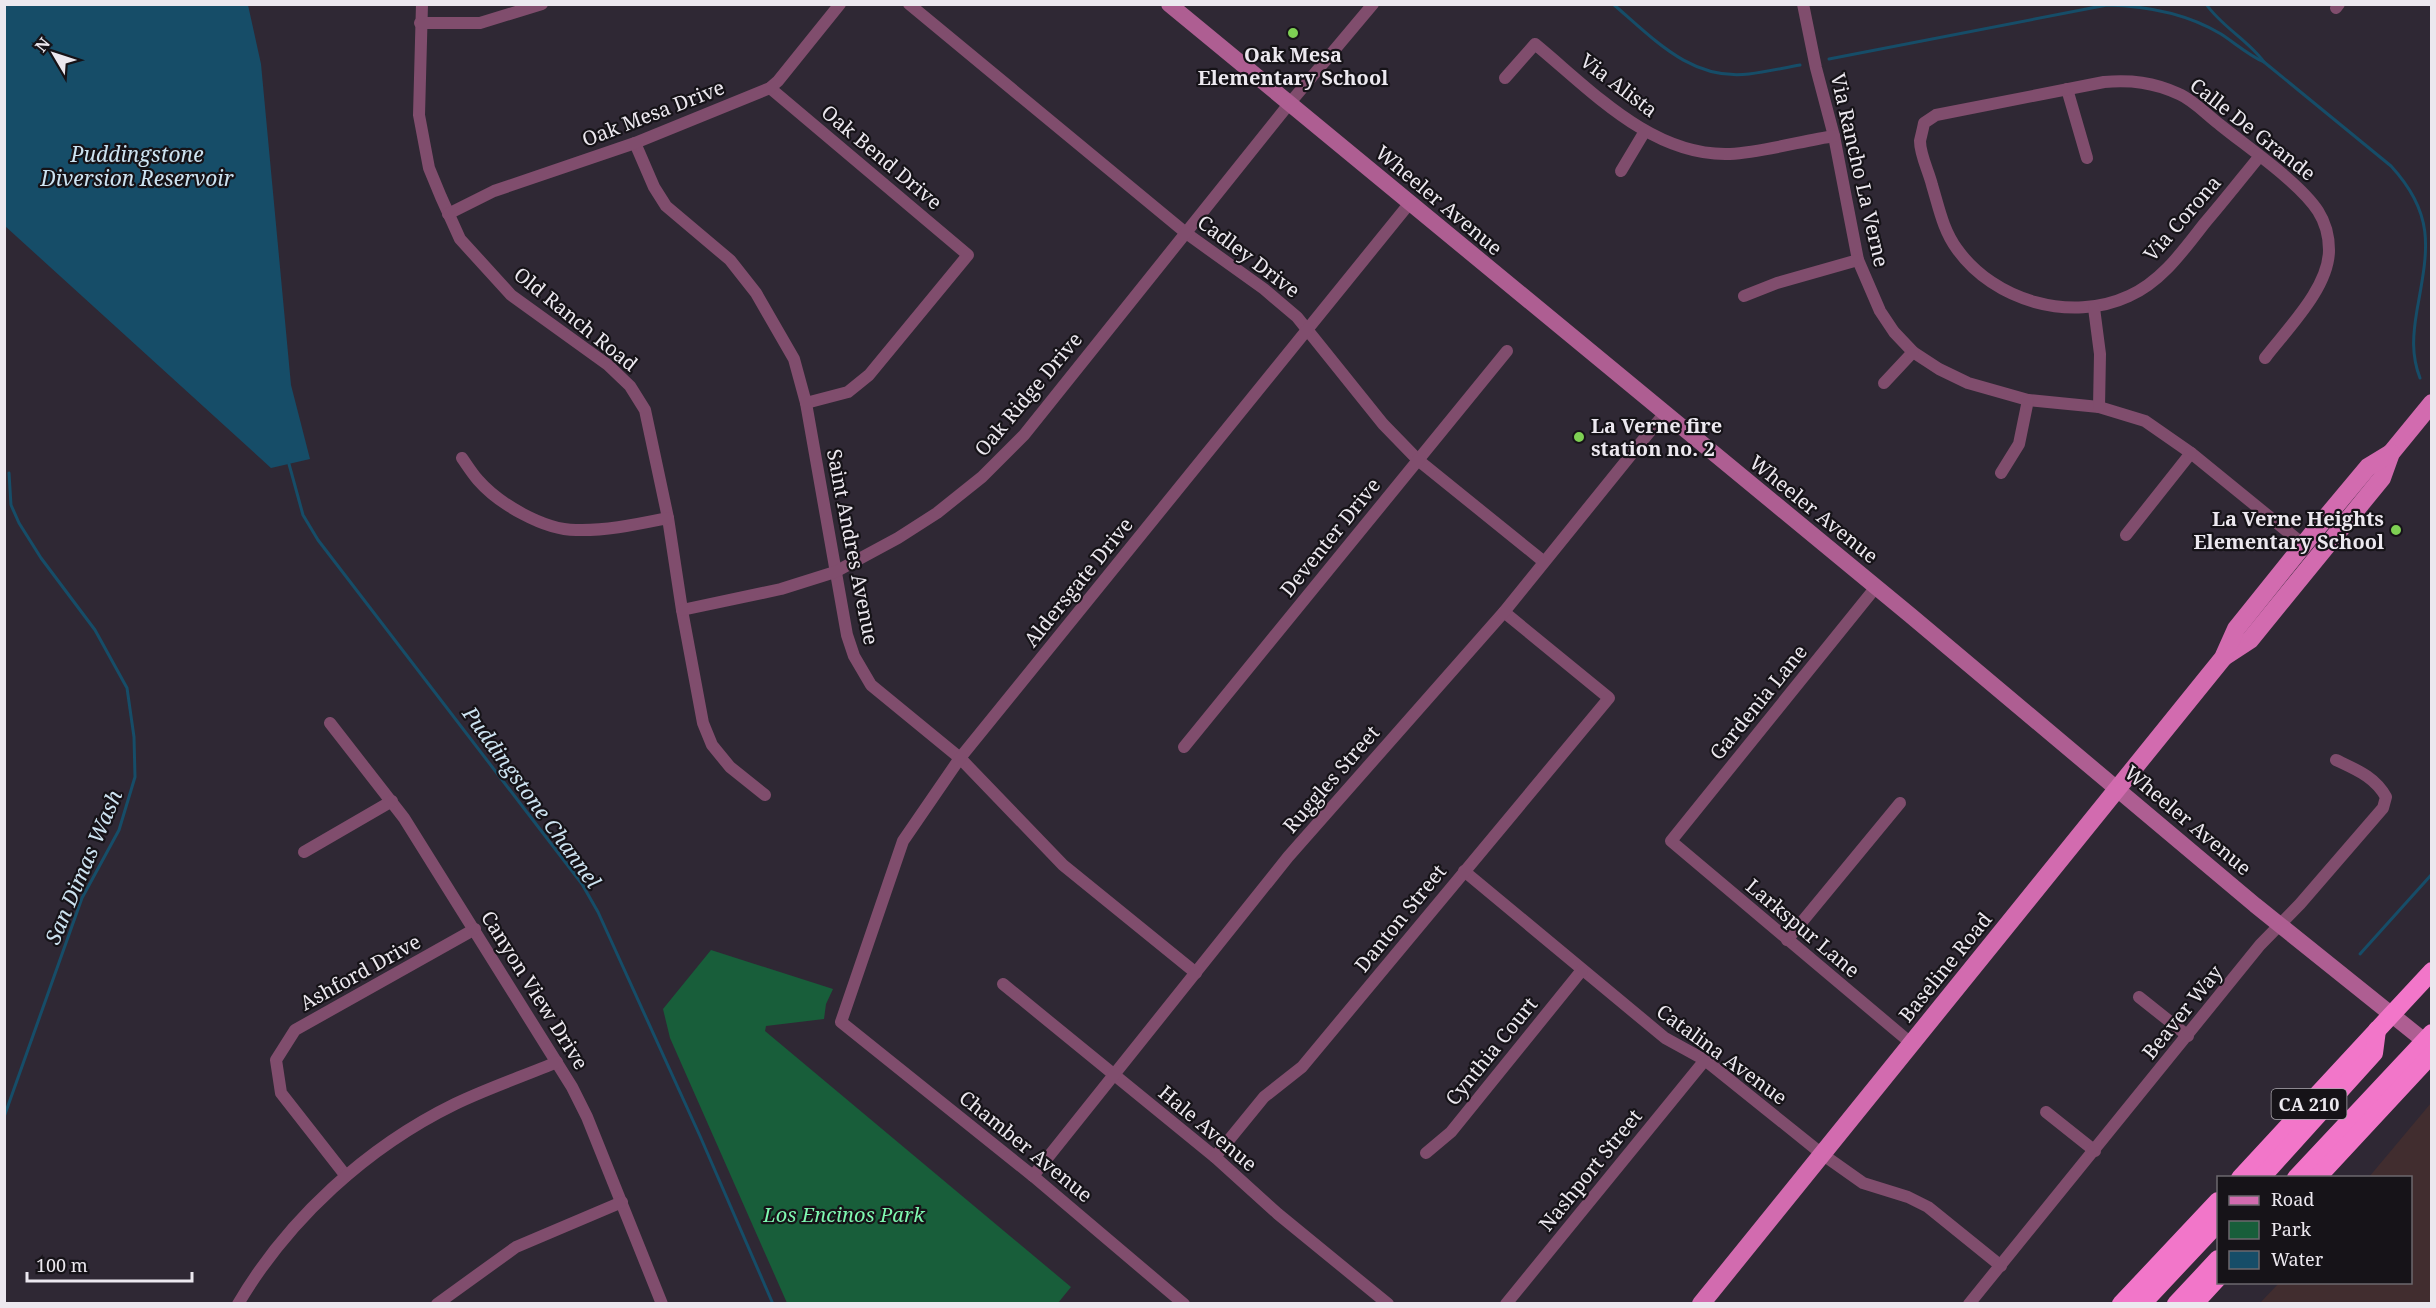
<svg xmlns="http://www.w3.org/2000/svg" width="2436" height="1308" font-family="'Noto Serif',serif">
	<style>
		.commercial { fill: #412d2f }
		.green { fill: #185e3a }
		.water { fill: #164d68 }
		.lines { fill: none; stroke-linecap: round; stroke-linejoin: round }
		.stream { stroke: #164d68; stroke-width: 3 }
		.street { stroke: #804d6d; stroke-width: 12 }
		.secondary { stroke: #ae5e92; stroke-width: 16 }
		.primary { stroke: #d26baf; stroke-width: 18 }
		.highway { stroke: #f276c9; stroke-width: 18 }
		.poi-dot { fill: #7ed053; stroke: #161318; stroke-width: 2 }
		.labels { text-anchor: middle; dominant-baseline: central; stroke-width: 4.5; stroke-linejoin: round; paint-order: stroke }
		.shield { fill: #161318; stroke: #aca8ae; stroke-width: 1.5 }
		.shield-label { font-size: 18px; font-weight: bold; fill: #ece8ef }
		.poi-label { font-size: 20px; font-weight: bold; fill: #ece8ef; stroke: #161318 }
		.street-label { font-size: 20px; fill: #ece8ef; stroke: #161318 }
		.park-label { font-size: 20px; font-style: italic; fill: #7ff9b1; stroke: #161318 }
		.water-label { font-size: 21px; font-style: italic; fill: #cde3f1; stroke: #161318 }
	</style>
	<rect width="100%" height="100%" fill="#2f2834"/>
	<path class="commercial" d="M2431 1103V1303H2260L2279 1283 2410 1282V1178L2369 1177Z"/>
	<path class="green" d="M711 950 833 989 826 1004 824 1019 766 1026 765 1031 1071 1287 1058 1303H787L670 1038 663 1009Z"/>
	<path class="water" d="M4 5H248L261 64 291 385 310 459 271 468 5 226Z"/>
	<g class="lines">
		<g class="stream">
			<path d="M1613 4C1654 39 1691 81 1749 74 1766 72 1783 68 1800 65"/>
			<path d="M2206 4C2222 27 2248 40 2264 62L2391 166C2436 215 2428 249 2417 310 2413 334 2411 355 2420 378"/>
			<path d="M1829 59 2107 5C2147 6 2186 13 2221 34 2235 43 2248 55 2264 62"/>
			<path d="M289 464 303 515 318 540 582 884 598 912 700 1136 773 1304"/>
			<path d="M2360 954 2432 874"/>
			<path d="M4 1117 82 898 119 830 135 777 134 737 127 688 95 630 41 558 19 523 11 505 9 473"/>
		</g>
		<g class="street">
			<path d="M422 4 419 115 429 168 441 197 460 239 511 295 608 365 630 386 645 410 668 518 682 610 703 723 712 745 730 767 765 795"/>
			<path d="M909 4 1186 233 1264 289 1297 317 1383 424 1418 460 1543 561"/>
			<path d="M1803 4 1816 68 1834 136 1858 260 1880 311 1894 332 1913 352 1939 369 1968 383 2028 400 2099 407 2145 421 2191 453 2304 545"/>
			<path d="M2336 8 2339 4"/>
			<path d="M420 23H480L542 4"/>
			<path d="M1505 78 1535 44C1591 90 1652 157 1730 154 1763 152 1802 141 1834 136"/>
			<path d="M770 88 968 255 869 375 848 392 806 403"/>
			<path d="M2067 89 2087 158"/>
			<path d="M635 143 654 187 666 206 730 260 756 293 794 359 806 403 847 635 854 656 871 685 960 758 1063 865 1196 973"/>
			<path d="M2259 157C2241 179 2223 202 2204 224 2183 251 2161 282 2129 296 2071 323 1994 301 1957 249 1943 230 1939 208 1932 185 1929 172 1920 155 1920 141 1921 136 1923 129 1924 123L1936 115 2104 82C2131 80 2153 82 2179 94 2193 100 2206 114 2219 124 2247 147 2299 182 2318 211 2325 222 2329 237 2329 250 2329 288 2287 329 2265 358"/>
			<path d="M1621 171 1645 131"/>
			<path d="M448 214 494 191 635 143 770 88 778 81 840 4"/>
			<path d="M1744 296 1777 283 1858 260"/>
			<path d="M2094 308 2100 354 2099 407"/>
			<path d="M1884 383 1913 352"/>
			<path d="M462 458C467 465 472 473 478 480 499 504 544 530 576 530 607 531 638 524 668 518"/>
			<path d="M2001 473 2019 444 2028 400"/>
			<path d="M2126 535 2191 453"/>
			<path d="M1876 587 1671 841 1912 1044"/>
			<path d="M682 610 781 589 835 572 898 538 937 513 982 477 1024 435 1289 104 1373 4"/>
			<path d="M330 723 404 818 572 1087 587 1117 662 1304"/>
			<path d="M1184 747 1507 351"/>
			<path d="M304 852 392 801"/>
			<path d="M1464 871 1665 1038 1705 1060 1822 1154 1863 1183 1908 1197 1928 1207 2001 1266"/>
			<path d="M1787 940 1900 803"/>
			<path d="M1003 984 1215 1157 1278 1214 1388 1304"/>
			<path d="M2139 997 2188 1036"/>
			<path d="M2046 1112 2095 1151"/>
			<path d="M1426 1153 1451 1132 1582 970"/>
			<path d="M1215 1157 1264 1097 1302 1067 1609 698 1504 612"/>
			<path d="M346 1176 281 1093 276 1060 295 1030 475 929"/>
			<path d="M1033 1176 1288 857 1504 612 1664 414"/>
			<path d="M238 1304C288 1219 367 1147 455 1104 488 1088 524 1076 557 1062"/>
			<path d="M437 1304 516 1247 622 1202"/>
			<path d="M1184 1304 1033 1176 841 1022 903 841 960 758 1409 204"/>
			<path d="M1506 1304 1705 1060"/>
			<path d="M1969 1304 2260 945 2300 904 2383 808 2386 797C2375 777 2357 770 2336 760"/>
		</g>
		<path class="secondary" d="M1169 4 1910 615 2255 905 2432 1047"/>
		<g class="primary">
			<path d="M2224 657 2250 640 2382 478 2391 453 2432 403"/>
			<path d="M1701 1304 2206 679 2223 658 2236 629 2317 528 2368 467 2391 453"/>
		</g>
		<g class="highway">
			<path d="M2240 1178 2432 971"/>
			<path d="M2261 1178 2374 1053 2377 1030"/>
			<path d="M2296 1178 2432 1033"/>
			<path d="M2317 1178 2432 1054"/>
			<path d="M2121 1304 2218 1201"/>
			<path d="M2142 1304 2218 1223"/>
			<path d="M2176 1304 2218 1259"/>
			<path d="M2194 1304 2218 1278"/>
		</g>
	</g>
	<g class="poi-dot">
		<circle cx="1293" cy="33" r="6"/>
		<circle cx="1579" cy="437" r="6"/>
		<circle cx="2396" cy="530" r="6"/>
	</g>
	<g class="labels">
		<rect class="shield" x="2271.5" y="1089" width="75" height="30" rx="4.5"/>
		<g class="shield-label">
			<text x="2309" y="1104">CA 210</text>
		</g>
		<g class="poi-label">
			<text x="1293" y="54">Oak Mesa<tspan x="1293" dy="23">Elementary School</tspan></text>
			<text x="1591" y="425" text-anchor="start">La Verne fire<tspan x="1591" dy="23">station no. 2</tspan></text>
			<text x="2384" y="518" text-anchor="end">La Verne Heights<tspan x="2384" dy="23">Elementary School</tspan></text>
		</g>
		<g class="street-label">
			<text transform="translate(1619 85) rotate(37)">Via Alista</text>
			<text transform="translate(653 113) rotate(-21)">Oak Mesa Drive</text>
			<text transform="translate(2253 129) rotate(38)">Calle De Grande</text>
			<text transform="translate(882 157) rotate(40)">Oak Bend Drive</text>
			<text transform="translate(1860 170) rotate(77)">Via Rancho La Verne</text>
			<text transform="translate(1439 200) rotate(40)">Wheeler Avenue</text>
			<text transform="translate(2182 218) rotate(-49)">Via Corona</text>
			<text transform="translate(1249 256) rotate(37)">Cadley Drive</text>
			<text transform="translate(576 319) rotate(39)">Old Ranch Road</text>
			<text transform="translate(1028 394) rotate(-50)">Oak Ridge Drive</text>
			<text transform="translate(1814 509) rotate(39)">Wheeler Avenue</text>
			<text transform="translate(1330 537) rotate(-51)">Deventer Drive</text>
			<text transform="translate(853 547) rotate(79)">Saint Andres Avenue</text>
			<text transform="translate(1078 582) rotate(-51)">Aldersgate Drive</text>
			<text transform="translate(1758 702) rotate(-51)">Gardenia Lane</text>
			<text transform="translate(1331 779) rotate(-49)">Ruggles Street</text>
			<text transform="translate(2188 820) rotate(40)">Wheeler Avenue</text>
			<text transform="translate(1400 918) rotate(-51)">Danton Street</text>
			<text transform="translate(1803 928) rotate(40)">Larkspur Lane</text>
			<text transform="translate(1945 967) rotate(-51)">Baseline Road</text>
			<text transform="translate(360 972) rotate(-29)">Ashford Drive</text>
			<text transform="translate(535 990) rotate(58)">Canyon View Drive</text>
			<text transform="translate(2182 1012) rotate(-51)">Beaver Way</text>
			<text transform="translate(1491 1051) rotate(-51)">Cynthia Court</text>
			<text transform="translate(1722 1054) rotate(36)">Catalina Avenue</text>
			<text transform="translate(1208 1128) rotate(40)">Hale Avenue</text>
			<text transform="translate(1026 1146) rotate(39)">Chamber Avenue</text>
			<text transform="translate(1590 1170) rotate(-51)">Nashport Street</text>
		</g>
		<g class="park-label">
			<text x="844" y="1214">Los Encinos Park</text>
		</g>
		<g class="water-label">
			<text x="137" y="154">Puddingstone<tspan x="137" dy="24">Diversion Reservoir</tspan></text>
			<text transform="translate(532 797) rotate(54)">Puddingstone Channel</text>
			<text transform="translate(83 867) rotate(-67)">San Dimas Wash</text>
		</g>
	</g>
	<rect width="2436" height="1308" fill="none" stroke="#ece8ef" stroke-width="12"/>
	<rect x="2217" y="1176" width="195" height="108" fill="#161318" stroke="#6c686e" stroke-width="1.5"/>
	<rect x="2229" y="1196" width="30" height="9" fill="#d26baf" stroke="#6c686e" stroke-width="1.5"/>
	<text x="2271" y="1206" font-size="18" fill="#ece8ef">Road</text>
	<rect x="2229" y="1221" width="30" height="18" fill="#185e3a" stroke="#6c686e" stroke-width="1.5"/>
	<text x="2271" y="1236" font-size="18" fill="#ece8ef">Park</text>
	<rect x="2229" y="1251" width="30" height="18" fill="#164d68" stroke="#6c686e" stroke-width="1.5"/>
	<text x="2271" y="1266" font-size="18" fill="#ece8ef">Water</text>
	<g transform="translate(54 54) rotate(309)" stroke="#161318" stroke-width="4.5" paint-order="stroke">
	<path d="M0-4.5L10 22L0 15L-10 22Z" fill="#ece8ef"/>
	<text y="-9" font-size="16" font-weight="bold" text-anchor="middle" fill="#ece8ef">N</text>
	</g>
	<path d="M27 1272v9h165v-9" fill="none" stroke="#ece8ef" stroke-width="3"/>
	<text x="36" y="1272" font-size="18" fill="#ece8ef" stroke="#161318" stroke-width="4.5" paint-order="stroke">100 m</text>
</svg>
